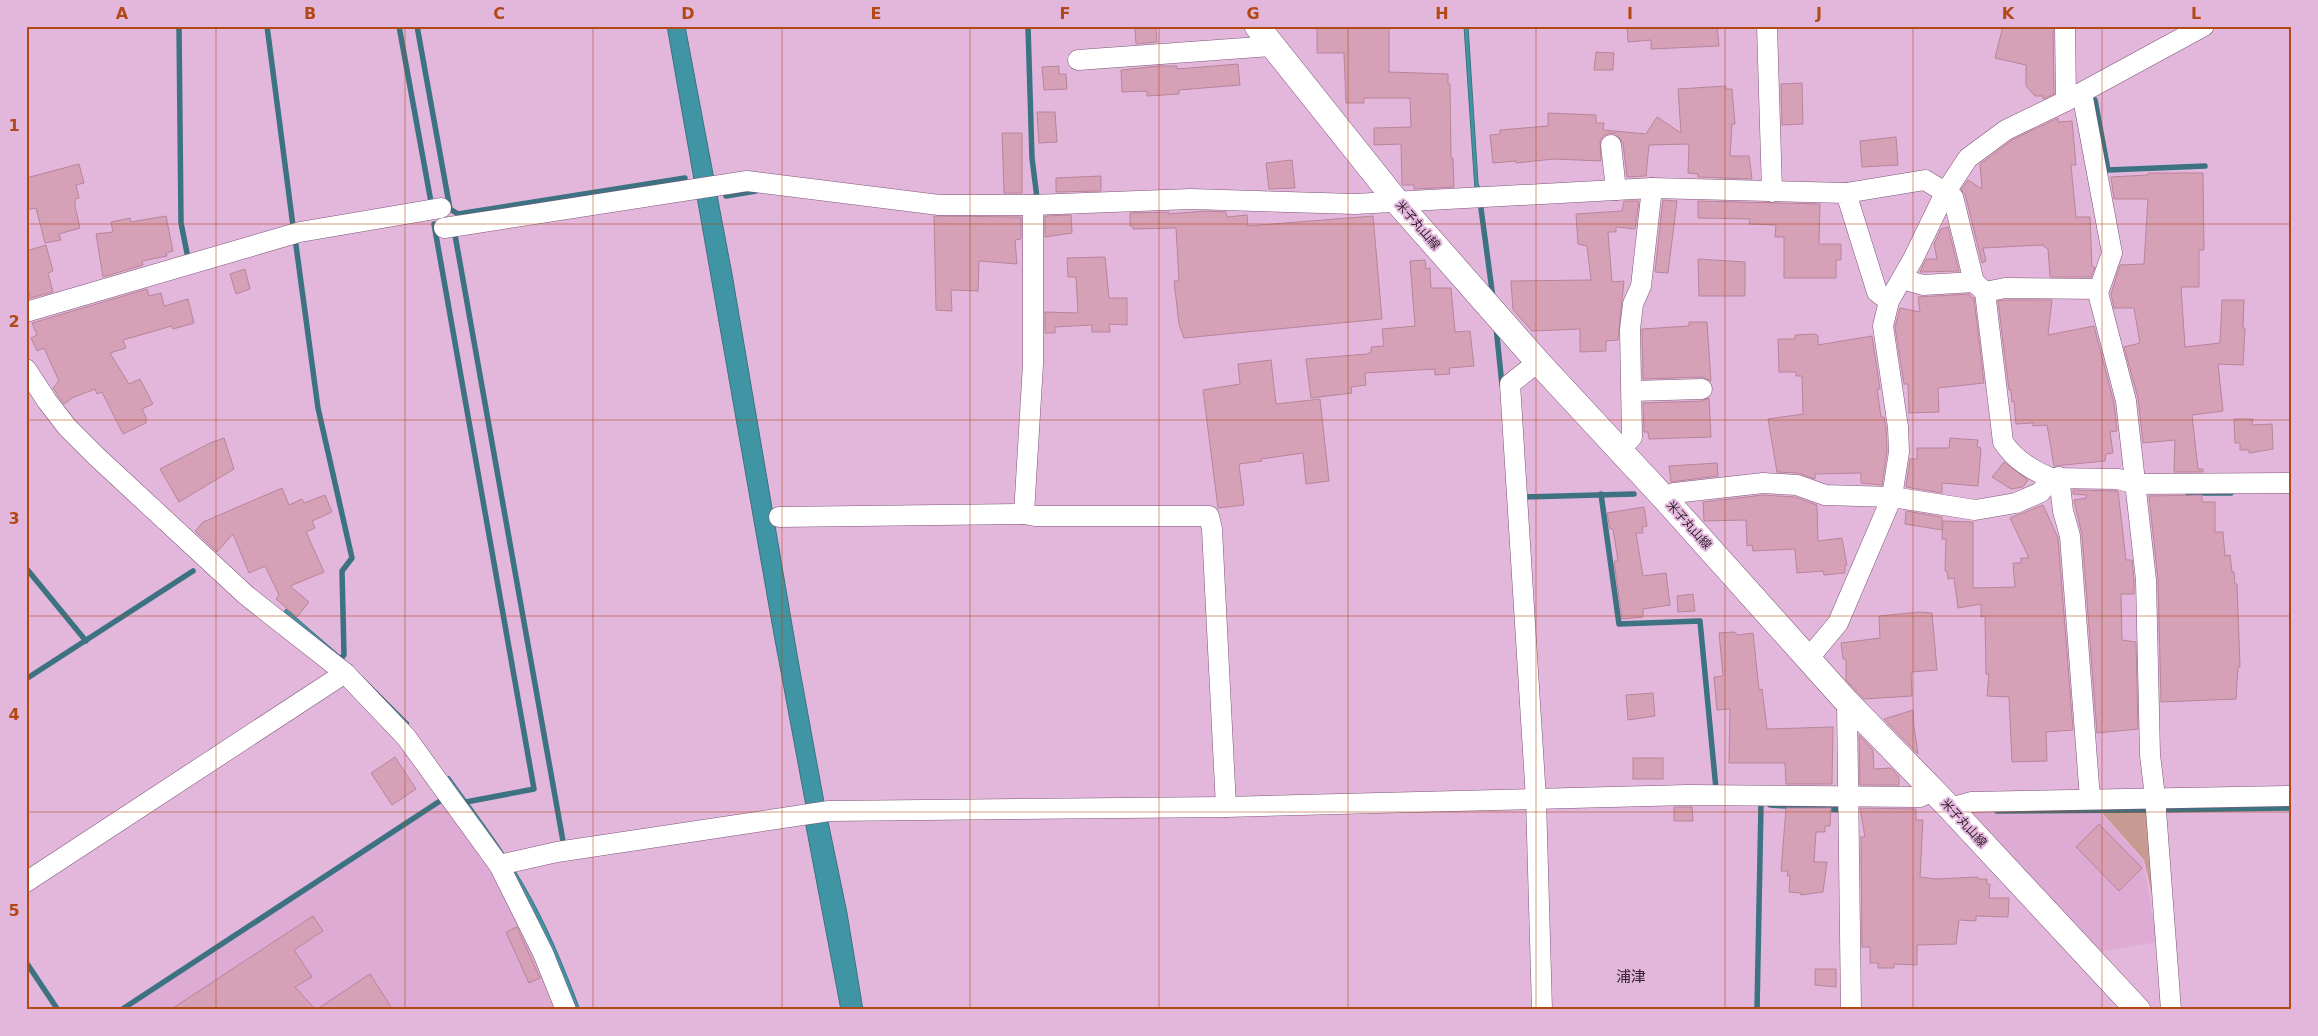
<svg xmlns="http://www.w3.org/2000/svg" width="2318" height="1036" font-family="'DejaVu Sans','Noto Sans JP',sans-serif">
	<style>
		.built { fill: #ddabd4 }
		.green { fill: #c79b92 }
		.water { fill: #4095a5; stroke: #3c7281 }
		.lines { fill: none; stroke-linecap: round; stroke-linejoin: round }
		.stream { stroke: #3c7281; stroke-width: 5.5 }
		.building { fill: #d6a1b7; stroke: #b8849a }
		.minor-casing { stroke: #7d5677; stroke-width: 21 }
		.major-casing { stroke: #7d5677; stroke-width: 26 }
		.minor { stroke: #fff; stroke-width: 20 }
		.major { stroke: #fff; stroke-width: 25 }
		.grid { fill: none; stroke: #b14816; stroke-width: 1; stroke-opacity: 0.55 }
		.labels { text-anchor: middle; dominant-baseline: central; stroke-width: 4; stroke-linejoin: round; paint-order: stroke }
		.street-label { font-size: 12px; fill: #31202e; stroke: #e3b7db }
		.quarter-label { font-size: 15px; fill: #31202e; stroke: #e3b7db }
		.neatline { fill: none; stroke: #b14816; stroke-width: 2 }
		.grid-label { font-size: 16px; text-anchor: middle; font-weight: bold; fill: #b14816 }
	</style>
	<rect width="100%" height="100%" fill="#e3b7db"/>
	<g class="built">
		<path d="M446 800 488 858 562 1010H124Z"/>
		<path d="M2094 805 2143 861 2157 942 2098 952 1970 816 1972 810Z"/>
	</g>
	<path class="green" d="M2152 804 2153 898 2144 860 2095 805Z"/>
	<g class="water">
		<path d="M667 26H685L732 274 798 660 824 802 847 913 863 1010H841L806 826V806L773 629Z"/>
		<path d="M1464 26H1468L1478 183 1480 189 1475 190Z"/>
		<path d="M286 609 345 660 342 663 283 614Z"/>
		<path d="M352 666 409 723 406 727 349 670Z"/>
		<path d="M449 776C474 811 501 846 523 884 546 923 564 967 580 1010H575L446 779Z"/>
	</g>
	<g class="lines">
		<g class="stream">
			<path d="M179 26 181 223 188 258"/>
			<path d="M267 26 293 226"/>
			<path d="M399 26 431 202"/>
			<path d="M417 26 450 209 458 214 685 178"/>
			<path d="M1028 26 1032 158 1037 198"/>
			<path d="M2095 100 2108 170 2205 166"/>
			<path d="M726 196 756 191"/>
			<path d="M1480 201 1493 298"/>
			<path d="M434 224 534 789 466 802"/>
			<path d="M455 235 563 841"/>
			<path d="M295 238 318 408 352 558 342 571 344 655 340 659"/>
			<path d="M1496 327 1502 385"/>
			<path d="M2188 493H2231"/>
			<path d="M1601 494 1619 624 1700 621 1716 789"/>
			<path d="M1522 497 1634 494"/>
			<path d="M26 568 86 641"/>
			<path d="M26 679 193 571"/>
			<path d="M1770 805 1840 810"/>
			<path d="M2161 810 2292 808"/>
			<path d="M1997 811 2147 810"/>
			<path d="M26 962 58 1010"/>
			<path d="M121 1010 443 799"/>
			<path d="M1757 1010 1761 805"/>
		</g>
	</g>
	<g class="building">
		<path d="M1156 26 1157 42 1136 44 1135 28Z"/>
		<path d="M1317 26H1389V72L1448 74V84H1450L1451 158H1453L1454 187 1414 189V185H1402L1401 144 1374 145V128L1411 127 1410 98H1364V103H1346L1344 53H1317Z"/>
		<path d="M1627 26H1717L1719 46 1651 49V40L1628 42Z"/>
		<path d="M2003 26H2053L2054 94 2043 99V96H2035L2026 86V65L1995 58Z"/>
		<path d="M1596 52 1614 53 1613 70H1594Z"/>
		<path d="M1238 64 1240 85 1179 90V94L1147 96V91L1122 92 1121 70 1158 66H1177V69Z"/>
		<path d="M1059 66V74H1066L1067 89 1044 90 1042 67Z"/>
		<path d="M1802 83 1803 124 1782 125 1781 84Z"/>
		<path d="M1726 86V89H1732L1735 124H1732L1730 156H1749L1752 179 1698 177V174L1688 173 1689 144 1649 145 1646 176 1627 177 1623 143 1616 134 1610 133 1604 135 1600 141 1601 161 1554 159 1516 163V161L1493 163 1490 135 1500 134V130L1548 126V113L1596 115V123H1604L1603 130 1646 134 1657 117 1681 133 1678 89Z"/>
		<path d="M1037 112H1055L1057 142 1039 143Z"/>
		<path d="M2058 118V122L2072 121 2076 165H2071L2076 217H2090L2092 267H2095L2091 277H2050L2048 249 2042 245 1983 248 1986 261 1982 263 1965 194 1961 190 1968 180 1982 189 1980 164 2012 140Z"/>
		<path d="M1002 133H1022V193H1004Z"/>
		<path d="M1896 137 1898 165 1862 167 1860 141Z"/>
		<path d="M1292 160 1295 188 1269 189 1266 163Z"/>
		<path d="M79 164 84 183 76 185 79 198 75 199V206L80 228 59 234 61 240 45 243 36 208 26 210V178Z"/>
		<path d="M2148 173H2203L2204 250H2199V287H2181L2185 347 2220 343 2222 300H2244L2243 328H2245L2243 365 2218 364 2223 411 2192 415 2198 469H2203V472H2174L2175 440 2143 443 2138 398 2124 347 2140 343 2134 308H2114L2111 294 2120 265 2144 264 2148 199H2114L2111 177 2148 175Z"/>
		<path d="M1101 176V191L1056 192V178Z"/>
		<path d="M1663 200 1677 201 1668 273 1655 272Z"/>
		<path d="M1624 201H1639L1635 229 1616 227V232H1608L1612 282 1624 281 1618 340 1606 341V351L1580 352V329L1532 331 1513 310 1511 281 1591 280 1587 246 1578 244 1576 214 1622 211Z"/>
		<path d="M1698 201 1820 204 1819 244H1841V260H1836V278H1784V237H1775L1776 225 1749 224 1750 219 1698 218Z"/>
		<path d="M1205 211 1226 212 1227 217 1247 215 1248 226 1373 216 1382 319 1184 338 1179 324 1174 281H1179L1176 228 1133 229V226H1130V213L1169 212V214Z"/>
		<path d="M1071 215 1072 233 1045 237V216Z"/>
		<path d="M166 216 173 251 166 253 167 256 142 261 143 265 103 277 96 234 113 232 111 222 130 218 131 222Z"/>
		<path d="M934 216 1021 217V239L1015 240 1017 264 979 261 978 291 951 290 952 311 936 310Z"/>
		<path d="M1948 227 1959 271 1920 272 1926 259H1937L1934 244 1941 229Z"/>
		<path d="M46 245 53 271 48 273 53 292 27 299V297L30 296 26 280V251Z"/>
		<path d="M1105 257 1109 298H1127V325L1109 324 1110 332H1092V325L1055 327V333H1045V312L1078 313 1076 277H1068L1067 258Z"/>
		<path d="M1698 259 1745 262V296H1699Z"/>
		<path d="M1425 260 1426 269 1430 268 1431 288H1451L1455 332 1470 331 1474 366 1449 368 1450 374 1435 375V369L1365 373 1366 385 1351 387 1352 393 1311 398 1306 359 1367 354 1371 352V347L1384 346 1382 329 1415 326 1410 261Z"/>
		<path d="M245 269 250 289 236 294 230 274Z"/>
		<path d="M147 289 149 296 161 293 164 306 188 299 194 323 173 329 172 326 123 340 126 348 110 353 129 384 140 379 153 404 142 409 146 417V423L123 434 102 392 97 394 95 389 72 398 64 404 53 388 59 381 44 348 37 351 31 338 37 335 32 323Z"/>
		<path d="M1970 294V297L1974 298 1984 383 1938 388 1939 412 1909 413 1908 384H1904L1895 327 1900 308 1920 312 1918 297Z"/>
		<path d="M2006 300H2052L2048 335 2094 326 2114 403 2117 431 2110 432 2113 453 2106 454 2105 461 2054 466 2047 425 2033 426V423L2016 424 2014 401 2012 402 2011 390H2009L1998 301Z"/>
		<path d="M1689 322H1707L1711 381 1702 377 1643 379 1642 329 1689 326Z"/>
		<path d="M1815 334 1818 336V345L1872 336 1880 389H1877L1881 417H1884L1886 428 1887 451 1882 485 1861 483V473L1815 474V479L1798 473 1777 472 1768 419 1803 414 1802 376H1796V372H1779L1778 339H1795V335Z"/>
		<path d="M1271 360 1276 404 1320 399 1329 481 1306 484 1303 453 1261 459 1262 461 1239 464 1244 505 1218 508 1203 390 1240 384 1238 364Z"/>
		<path d="M1709 398 1711 437 1649 439 1648 432H1644L1643 403 1702 401Z"/>
		<path d="M2234 419H2253L2252 425 2272 424 2273 449 2249 453V450H2240V443H2235Z"/>
		<path d="M224 438 234 469 179 502 160 469 210 443Z"/>
		<path d="M1950 438 1978 440 1977 447 1981 448 1978 486 1942 483V493L1906 487 1910 459H1917V448H1949Z"/>
		<path d="M2004 462 2028 480 2023 487 2011 489 1992 477Z"/>
		<path d="M1717 463 1718 476 1671 482 1669 466Z"/>
		<path d="M282 488 289 505 302 499 304 503 325 495 332 512 312 521 315 528 306 532 324 572 290 586 309 602 297 617 276 599 279 595 265 566 249 573 233 534 217 552 195 531 203 522Z"/>
		<path d="M2073 490 2118 491 2126 560H2132L2134 581V594H2121L2122 640 2136 642 2138 729 2097 733 2082 535 2074 500 2086 498V495L2073 494Z"/>
		<path d="M1763 495 1795 497 1817 505 1818 541 1842 538 1847 565H1845V573L1824 575 1823 571 1797 573 1795 549 1753 551 1752 545 1747 546 1746 520 1704 521 1703 502Z"/>
		<path d="M2202 495V502H2215V532H2223L2225 556 2230 555 2232 572H2234L2235 584H2237L2240 667H2238L2236 699 2161 702 2158 580 2149 496Z"/>
		<path d="M2043 505 2058 538 2073 730 2046 732 2047 761 2012 762 2009 697 1987 696 1989 674H1986L1985 616 1981 617V604L1958 608 1954 578 1948 579 1947 571H1945L1946 539H1942L1943 521 1973 522V588L2015 587 2013 563H2021V558H2029L2010 518Z"/>
		<path d="M1644 507 1647 526 1642 527 1643 533H1636L1643 576 1666 573 1670 605 1643 609V617L1622 619 1614 561H1618L1613 529H1610L1607 513Z"/>
		<path d="M1906 511 1942 517V530L1905 524Z"/>
		<path d="M1693 594 1695 611 1678 612 1677 596Z"/>
		<path d="M1919 612 1932 613 1937 670 1911 672 1912 696 1864 699 1846 680V659H1843L1841 643 1880 638 1879 616Z"/>
		<path d="M1734 632 1738 635 1753 633 1759 690 1762 689 1767 729 1833 727 1832 784H1786L1785 763H1729L1730 709 1717 710 1714 677 1723 676 1719 633Z"/>
		<path d="M1653 693 1655 716 1628 720 1626 695Z"/>
		<path d="M1913 710 1914 727 1918 754 1884 719Z"/>
		<path d="M1859 735 1873 750 1874 769 1891 768 1899 777V785H1860Z"/>
		<path d="M395 757 416 789 392 805 371 773Z"/>
		<rect x="1633" y="758" width="30" height="21"/>
		<path d="M1674 807H1692L1693 821H1674Z"/>
		<path d="M1786 808H1831L1830 826H1825V832H1816L1814 862H1827L1823 892 1801 895V893L1789 892 1790 876H1787L1788 871H1781Z"/>
		<path d="M1860 808 1916 809V820H1923L1920 877 1936 879 1978 877V879H1987V884H1990L1989 898H2009L2008 917 1976 916V921L1959 920 1956 944 1917 945V965L1894 964V968H1878V963H1870V947H1862L1861 837H1865Z"/>
		<path d="M2099 824 2142 868 2119 891 2076 847Z"/>
		<path d="M313 916 323 931 294 950 312 977 295 987 316 1010 370 974 393 1010H170Z"/>
		<path d="M517 927 540 978 529 983 506 932Z"/>
		<path d="M1815 969H1836V987L1815 985Z"/>
	</g>
	<g class="lines">
		<g class="minor-casing">
			<g id="minor">
				<path d="M1767 26 1772 192"/>
				<path d="M2065 26 2066 101"/>
				<path d="M1078 60 1273 46"/>
				<path d="M2082 93 2112 253 2098 293 2126 401 2146 580 2150 755 2155 797 2171 1010"/>
				<path d="M1611 145 1616 190"/>
				<path d="M1846 193 1925 180 1953 197 1974 282 1985 292 2003 442C2015 460 2031 470 2051 478"/>
				<path d="M444 228 747 181 939 205H1033L1191 199 1355 204 1652 188 1846 193 1877 292 1889 301"/>
				<path d="M1902 279 1923 285 1974 282"/>
				<path d="M1985 292 2005 288 2099 289"/>
				<path d="M26 312 300 232 441 208"/>
				<path d="M1538 362 1510 384 1536 799 1542 1010"/>
				<path d="M26 369 47 401 67 427 97 457 247 596 345 673 406 737 499 865 543 953 566 1010"/>
				<path d="M1632 391 1702 389"/>
				<path d="M1620 450 1632 437 1630 329 1633 304 1641 286 1652 188"/>
				<path d="M2059 477 2063 511 2070 536 2090 799"/>
				<path d="M1666 500 1674 493 1763 483 1797 485 1825 495 1892 497 1975 510 2016 503 2041 492 2051 478 2118 479 2136 484 2292 483"/>
				<path d="M1024 514 1033 364V205"/>
				<path d="M779 517 1024 514 1035 516H1209L1212 529 1226 807"/>
				<path d="M1808 659 1838 623 1892 497 1899 452 1898 427 1883 326 1889 301 1913 259 1945 193 1968 158 2006 130 2066 101 2204 26"/>
				<path d="M1847 702 1851 1010"/>
				<path d="M1950 808 1971 802 2292 796"/>
				<path d="M499 865 557 852 829 811 1226 807 1688 795 1920 797 1933 791"/>
				<path d="M26 882 345 673"/>
			</g>
		</g>
		<g class="major-casing">
			<path id="major" d="M1257 26 1398 203 1538 362 1666 500 1847 702 1950 808 2138 1010"/>
		</g>
		<use href="#minor" class="minor"/>
		<use href="#major" class="major"/>
	</g>
	<path class="grid" d="M216 26V1010M405 26V1010M593 26V1010M782 26V1010M970 26V1010M1159 26V1010M1348 26V1010M1536 26V1010M1725 26V1010M1913 26V1010M2102 26V1010M26 224H2292M26 420H2292M26 616H2292M26 812H2292"/>
	<g class="labels">
		<g class="street-label">
			<text transform="translate(1418 225) rotate(49)">米子丸山線</text>
			<text transform="translate(1689 525) rotate(48)">米子丸山線</text>
			<text transform="translate(1964 823) rotate(47)">米子丸山線</text>
		</g>
		<g class="quarter-label">
			<text x="1631" y="977">浦津</text>
		</g>
	</g>
	<rect width="2318" height="1036" fill="none" stroke="#e3b7db" stroke-width="55"/>
	<rect x="28" y="28" width="2262" height="980" class="neatline"/>
	<g class="grid-label">
		<text x="122" y="19">A</text>
		<text x="310" y="19">B</text>
		<text x="499" y="19">C</text>
		<text x="688" y="19">D</text>
		<text x="876" y="19">E</text>
		<text x="1065" y="19">F</text>
		<text x="1253" y="19">G</text>
		<text x="1442" y="19">H</text>
		<text x="1630" y="19">I</text>
		<text x="1819" y="19">J</text>
		<text x="2008" y="19">K</text>
		<text x="2196" y="19">L</text>
		<text x="14" y="131">1</text>
		<text x="14" y="327">2</text>
		<text x="14" y="524">3</text>
		<text x="14" y="720">4</text>
		<text x="14" y="916">5</text>
	</g>
</svg>
